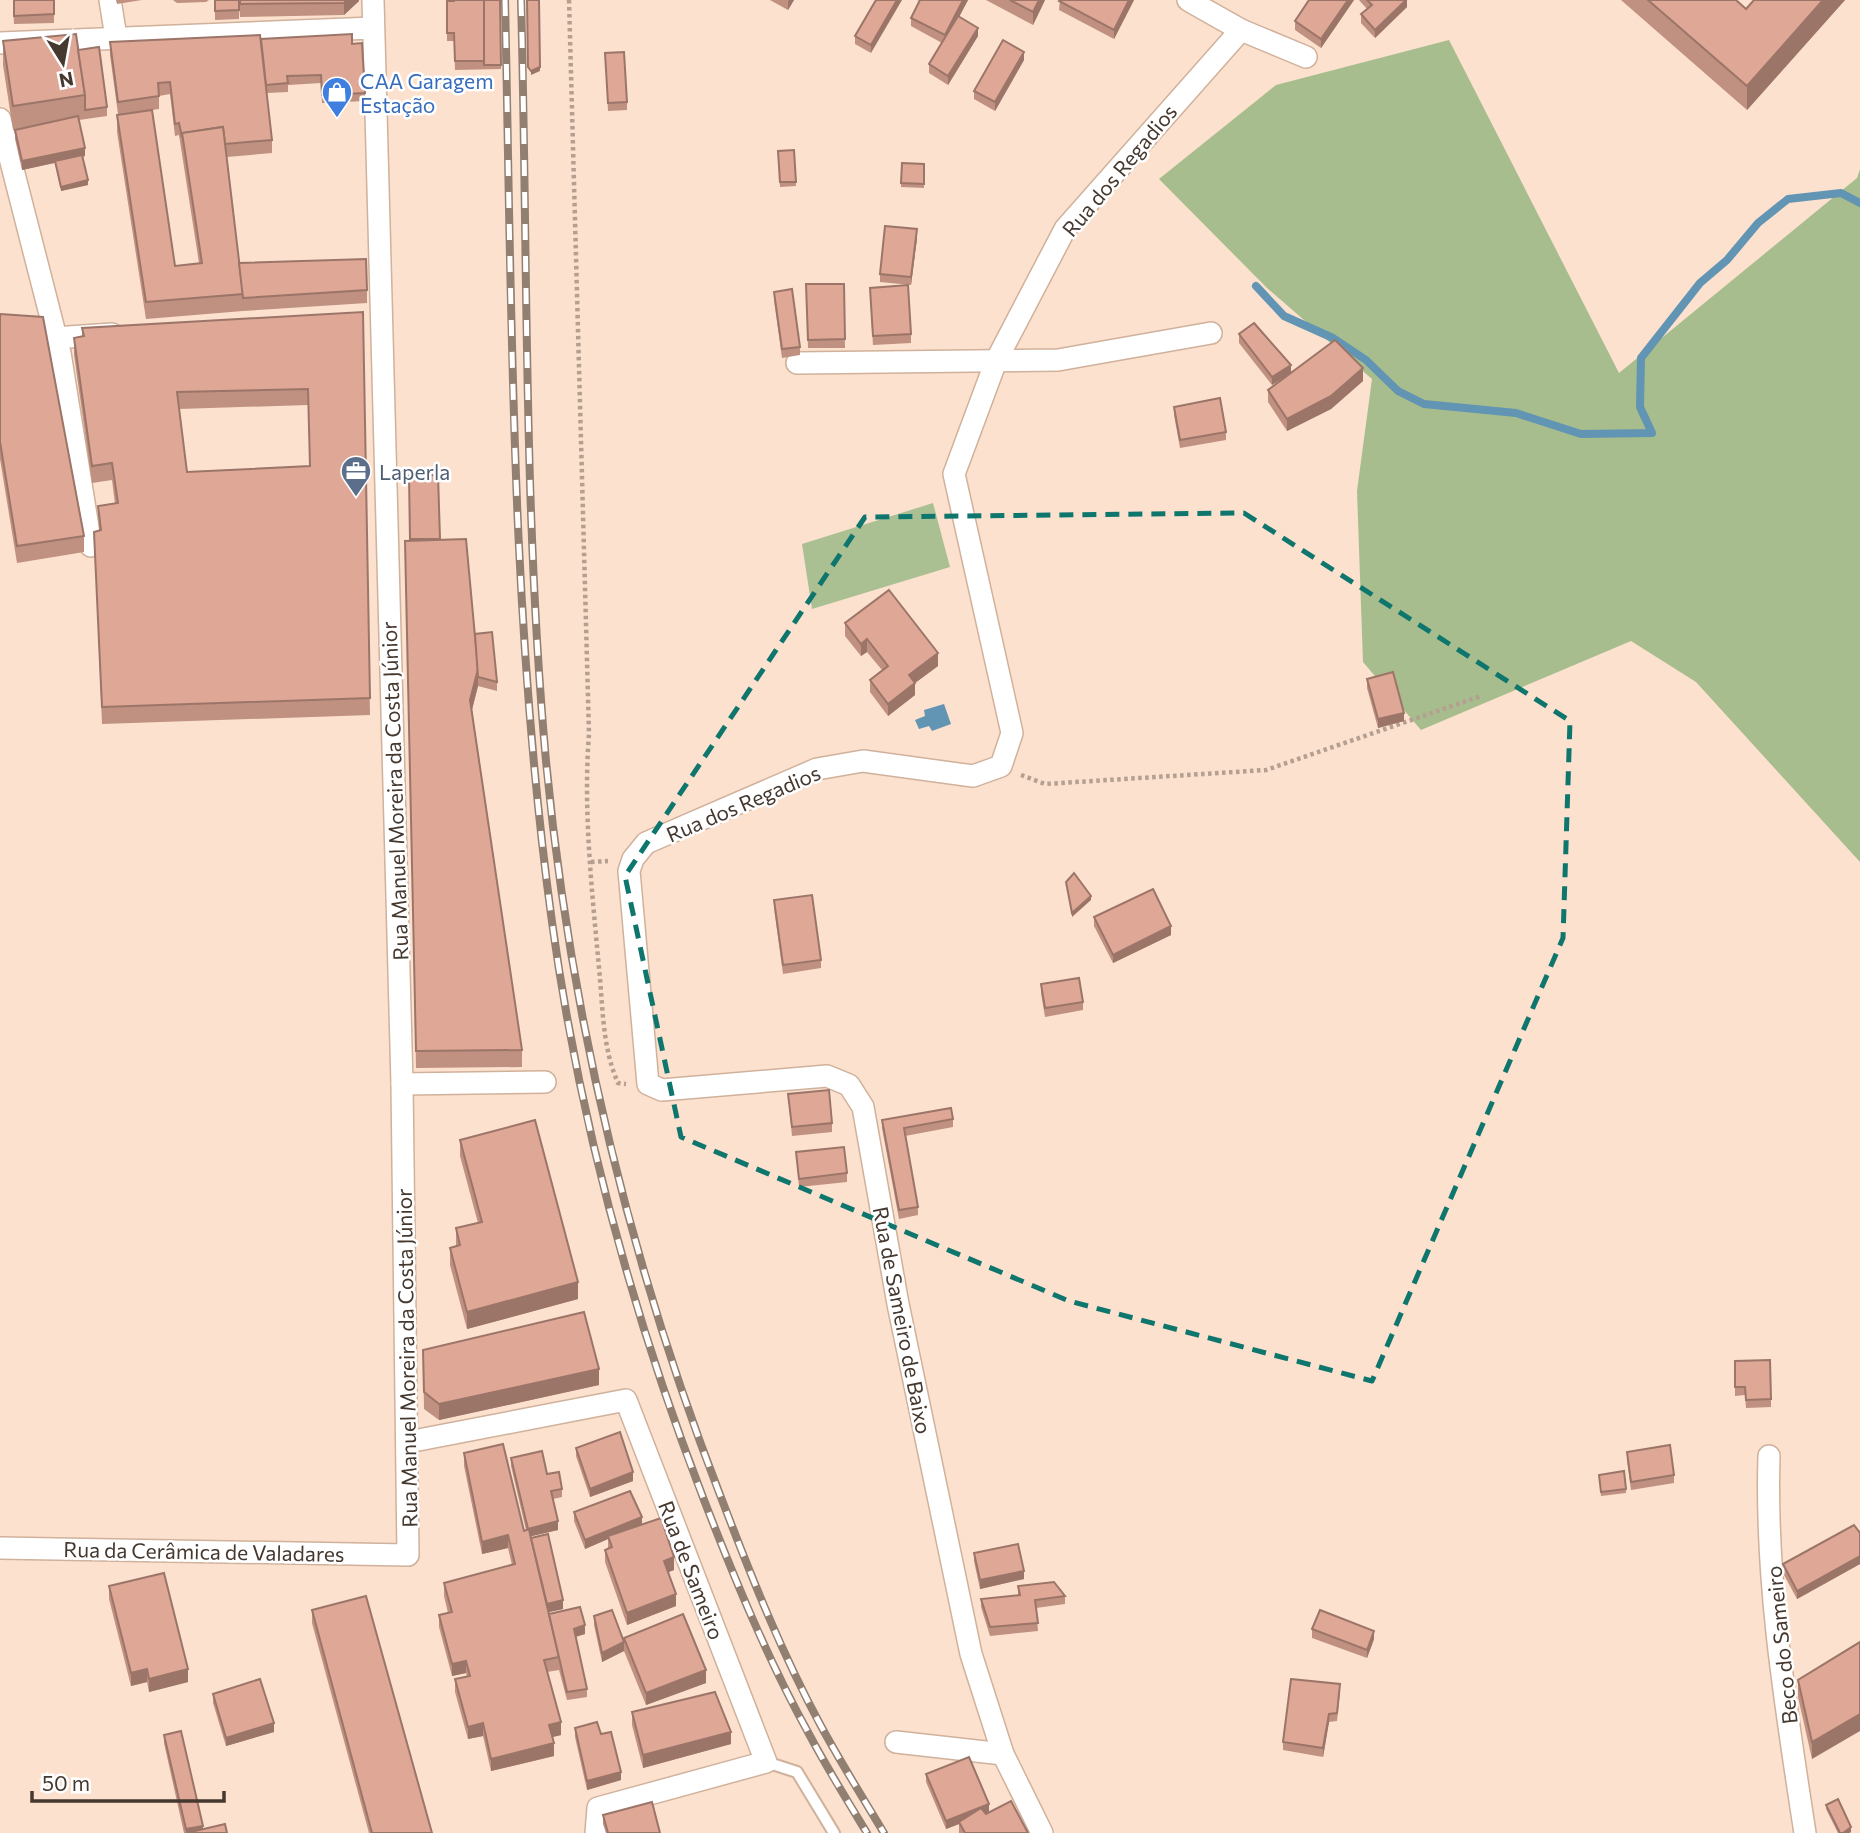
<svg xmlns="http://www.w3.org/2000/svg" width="1860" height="1833" font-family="Commissioner,sans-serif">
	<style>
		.green { fill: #aabf92 }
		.forest { fill: #a7bd8d }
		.water { fill: #6294b3 }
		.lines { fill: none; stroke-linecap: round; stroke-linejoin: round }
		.stream { stroke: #6294b3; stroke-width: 8 }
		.lane-casing { stroke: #d0b19b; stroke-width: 14 }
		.street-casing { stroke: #d0b19b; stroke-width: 24 }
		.path { stroke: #b49f90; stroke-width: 4.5; stroke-dasharray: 3.5 3.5; stroke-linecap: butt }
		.lane { stroke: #fff; stroke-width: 10 }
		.street { stroke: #fff; stroke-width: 21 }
		.rail-casing { stroke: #917f72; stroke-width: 8 }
		.rail { stroke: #fff; stroke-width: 5; stroke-dasharray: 16; stroke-linecap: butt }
		.wall { fill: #c09081; fill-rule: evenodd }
		.shaded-wall { fill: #9c7569 }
		.building { fill: #dfa796; stroke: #9c7569; stroke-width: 2; fill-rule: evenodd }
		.marked { fill: none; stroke: #0f766e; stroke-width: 5; stroke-dasharray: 14 9; stroke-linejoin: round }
		.labels { text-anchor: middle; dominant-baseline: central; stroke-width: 5; stroke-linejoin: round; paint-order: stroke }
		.shop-label { font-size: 21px; fill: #366cbe; stroke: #fff; text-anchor: start }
		.street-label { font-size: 21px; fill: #45382f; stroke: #fff }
		.service-label { font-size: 21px; fill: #4e5e75; stroke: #fff; text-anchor: start }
	</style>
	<rect width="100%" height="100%" fill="#fbe1ce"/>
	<path class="green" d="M933 503 950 567 812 609 802 544Z"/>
	<path class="forest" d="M1449 40 1619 373 1857 178 1860 169V862L1696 682 1631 641 1421 730 1363 662 1357 491 1372 379 1267 288 1159 179 1276 85Z"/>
	<path class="water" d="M944 704 951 724 932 731 929 726 919 729 915 720 925 716 924 710Z"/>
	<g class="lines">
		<path class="stream" d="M1256 286 1284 316 1333 338 1366 360 1398 391 1424 404 1516 413 1581 434 1652 433 1640 407 1641 358 1700 283 1727 260 1758 223 1788 199 1841 193 1860 203"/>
		<g class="lane-casing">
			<path id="lane" d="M766 1762 797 1772 834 1833"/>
		</g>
		<g class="street-casing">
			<g id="street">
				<path d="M110 0 116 37"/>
				<path d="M1188 0 1241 30 1306 57"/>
				<path d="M0 43 373 28"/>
				<path d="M0 119 60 353 91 546"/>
				<path d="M54 338 112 334"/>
				<path d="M797 363 1058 360 1211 333"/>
				<path d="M402 1084 545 1082"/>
				<path d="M408 1442 626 1400 766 1762 598 1808 596 1833"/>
				<path d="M1769 1456C1765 1582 1786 1709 1805 1833"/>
				<path d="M0 1548 408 1555 402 1084 373 0"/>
				<path d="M896 1742 1003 1754"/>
				<path d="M1042 1833 1003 1754 971 1654 898 1304 863 1107 849 1085 827 1076 662 1090 648 1084 629 871 633 859 646 843 817 769 863 761 973 776 1001 766 1012 733 954 474 996 361 1065 229 1241 30"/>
			</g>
		</g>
		<g class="path">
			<path d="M569 0 589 734C583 811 592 891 599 968 603 1007 602 1047 618 1083L626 1084"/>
			<path d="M1021 775 1045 784 1266 770 1481 696"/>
			<path d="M591 862 608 861"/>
		</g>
		<use href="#lane" class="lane"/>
		<use href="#street" class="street"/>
		<g class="rail-casing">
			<g id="rail">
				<path d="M505 0C512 308 510 616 552 922 579 1119 632 1314 704 1500 735 1580 768 1660 809 1734 827 1768 847 1800 867 1833"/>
				<path d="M521 0C528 254 523 508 546 761 570 1014 630 1264 722 1500 751 1576 782 1654 821 1726 841 1763 863 1798 884 1833"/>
			</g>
		</g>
		<use href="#rail" class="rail"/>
	</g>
	<g class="wall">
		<path d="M13 0H54V23L14 24Z"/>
		<path d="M116 0H142L117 4Z"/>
		<path d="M173 0H209L206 2 177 3Z"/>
		<path d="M215 0H239V19L215 20Z"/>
		<path d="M239 0H359V1L344 15 240 17Z"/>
		<path d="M500 0 501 69 455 70 454 41H447V1Z"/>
		<path d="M770 0H794L788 10Z"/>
		<path d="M876 0 871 53 855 44V36Z"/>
		<path d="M917 0H968L959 16 978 36 948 85 929 73V64L942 43 911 26V18L920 1Z"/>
		<path d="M986 0H1045L1033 25Z"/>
		<path d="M1060 0H1134L1114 39 1059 10Z"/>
		<path d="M1309 0H1354L1321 48 1295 30V21Z"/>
		<path d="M1359 0H1407V7L1375 38 1361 23V14L1367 9Z"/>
		<path d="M1621 0H1736L1746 9 1754 0H1845L1747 110Z"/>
		<path d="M261 39 352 44 365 93V101L322 103 321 83 288 85V92L267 93 272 140V153L227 157 239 263 367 290V303L243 311 146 319 117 132V115L118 114 110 55V42ZM170 94 175 136 179 135 199 263 175 266 152 110 159 109V96Z"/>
		<path d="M3 41 78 50 107 107V116L79 120 85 156 82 157 88 185 61 191 55 163 22 170 15 139V130L24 128 13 130 3 65Z"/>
		<path d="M605 53 627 102V110L608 111Z"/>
		<path d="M1024 60 995 111 974 99V91Z"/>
		<path d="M794 150 796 186 780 187 778 151Z"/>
		<path d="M902 163 924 164V188L901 187Z"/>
		<path d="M917 238 911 285 880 282V274Z"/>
		<path d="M806 284H844L845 348H808Z"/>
		<path d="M774 292 800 347V355L782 358 774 300Z"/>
		<path d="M870 296 911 334V343L873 345Z"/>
		<path d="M363 312 370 715 102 724 94 532 99 530 98 506 115 504 112 480 92 483 74 355V338L82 336V328ZM308 405 310 466 187 472 179 409Z"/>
		<path d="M0 314 84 536V552L17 563 0 459Z"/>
		<path d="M1239 334 1291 373 1363 381 1331 409 1287 431 1268 402V390L1286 376 1272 385 1239 343Z"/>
		<path d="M1174 407 1226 432V440L1180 448 1174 415Z"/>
		<path d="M438 475 440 540 475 634 497 682V691L478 686 472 710 522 1050V1067L416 1068 405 541H410L409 476Z"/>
		<path d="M845 623 938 666 915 683V695L888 716 870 692V680L882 670 867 652 861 656 845 636Z"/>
		<path d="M1367 679 1404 721 1378 728 1367 688Z"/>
		<path d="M774 900 821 960V968L783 974 774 908Z"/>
		<path d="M1094 917 1171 935 1113 963 1094 926Z"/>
		<path d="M1041 984 1083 1002V1010L1045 1017 1041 993Z"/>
		<path d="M788 1094 832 1123V1132L792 1136Z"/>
		<path d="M953 1119V1127L905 1136 918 1207V1215L899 1219 882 1128V1120Z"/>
		<path d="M460 1140 578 1299 467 1329 450 1265V1248L456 1246V1228L478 1223 460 1156Z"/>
		<path d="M796 1152 847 1173V1182L799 1187Z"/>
		<path d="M423 1350 599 1385 439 1420 424 1409Z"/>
		<path d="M1735 1361 1771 1399V1407L1746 1408 1745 1395 1735 1396Z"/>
		<path d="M576 1448 633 1481 590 1497 576 1456Z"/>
		<path d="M1627 1452 1674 1475V1483L1631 1490 1627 1460Z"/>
		<path d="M464 1453 524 1531 526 1530 511 1466V1458L547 1474 562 1489V1497L553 1499 558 1530 531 1536 563 1609 549 1612V1614L585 1634 576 1637 587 1689V1697L567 1700 559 1670 547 1672 561 1735 552 1737 554 1756 491 1771 483 1736 468 1739 455 1692V1679L467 1677 466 1673 452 1676 439 1627V1615L448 1613 444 1596V1583L512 1565 508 1548 482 1554 464 1466Z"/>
		<path d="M1599 1475 1626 1489V1493L1601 1496Z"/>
		<path d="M574 1512 642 1524 674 1570 668 1572 676 1606 627 1625 605 1562V1550L608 1549V1539L585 1549 574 1521Z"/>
		<path d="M1860 1533V1564L1797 1599 1783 1573V1564Z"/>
		<path d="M974 1553 1024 1579 980 1589 974 1561Z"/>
		<path d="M109 1586 188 1682 149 1692 147 1682 131 1686 109 1599Z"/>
		<path d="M1018 1586 1065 1596V1604L1036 1608 1038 1631 990 1636 981 1607V1599L1018 1595Z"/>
		<path d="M312 1610 432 1833H369L312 1623Z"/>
		<path d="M594 1616 624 1642V1638L706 1683 646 1705 624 1651 602 1662 594 1625Z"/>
		<path d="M1312 1629 1374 1639 1367 1658 1312 1638Z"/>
		<path d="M1860 1642 1812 1759 1798 1697V1680Z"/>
		<path d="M1340 1693 1337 1721 1329 1722 1323 1757 1283 1750V1742Z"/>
		<path d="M213 1694 274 1732 226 1746 213 1703Z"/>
		<path d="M632 1712 731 1744 643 1768 632 1725Z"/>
		<path d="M575 1728 601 1734 621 1780 587 1790 575 1737Z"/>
		<path d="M164 1735 203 1829 227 1833H184L164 1743Z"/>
		<path d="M926 1774 989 1812 1028 1833H959V1824L946 1829 926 1782Z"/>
		<path d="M1826 1805 1851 1832 1849 1833H1838L1826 1809Z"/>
		<path d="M603 1815 660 1833H606L603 1824Z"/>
	</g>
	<g class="shaded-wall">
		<path d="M347 0H359V1L344 15V3Z"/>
		<path d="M789 0H794L788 10V2Z"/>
		<path d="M897 0H902L871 53V45Z"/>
		<path d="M963 0H968L945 44V35Z"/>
		<path d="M1039 0H1045L1033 25V12Z"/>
		<path d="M1129 0H1134L1114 39V30Z"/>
		<path d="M1348 0H1354L1321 48V39Z"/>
		<path d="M1406 0H1407V7L1375 38V30Z"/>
		<path d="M1823 0H1845L1747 110V86Z"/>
		<path d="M978 28V36L948 85V76Z"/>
		<path d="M1024 52V60L995 111V102Z"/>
		<path d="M540 67V71L531 75V71Z"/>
		<path d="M85 148V156L22 170V161Z"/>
		<path d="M88 180V185L61 191V187Z"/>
		<path d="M917 229V238L911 285V277Z"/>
		<path d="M1291 365V373L1272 385V377Z"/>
		<path d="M1363 368V381L1331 409 1287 431V419Z"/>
		<path d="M867 639V652L861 656V644Z"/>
		<path d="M938 653V666L915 683V695L888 716V704L909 675Z"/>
		<path d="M478 669V686L470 717V700Z"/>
		<path d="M1404 713V721L1378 728V719Z"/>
		<path d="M1091 896V900L1072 917V913Z"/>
		<path d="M1171 926V935L1113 963V955Z"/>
		<path d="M578 1282V1299L467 1329V1312Z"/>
		<path d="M599 1369V1385L439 1420V1404Z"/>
		<path d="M633 1472V1481L590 1497V1489Z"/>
		<path d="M642 1517V1525L608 1536V1539L585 1549V1540Z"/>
		<path d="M558 1521V1530L528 1537V1529Z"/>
		<path d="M508 1535V1548L482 1554V1542Z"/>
		<path d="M1860 1556V1564L1797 1599V1591Z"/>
		<path d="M674 1557V1570L664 1574V1561Z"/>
		<path d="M1024 1571V1579L980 1589V1580Z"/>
		<path d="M676 1594V1606L627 1625V1613Z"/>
		<path d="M563 1600V1609L545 1613V1604Z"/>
		<path d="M585 1625V1634L574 1637V1629Z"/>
		<path d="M1374 1631V1639L1367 1658V1650Z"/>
		<path d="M624 1642V1651L602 1662V1653Z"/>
		<path d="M466 1661V1673L452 1676V1664Z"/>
		<path d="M147 1669V1682L131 1686V1673Z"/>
		<path d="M188 1669V1682L149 1692V1679Z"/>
		<path d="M706 1670V1683L646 1705V1693Z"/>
		<path d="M1329 1714V1722L1323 1757V1748Z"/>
		<path d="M1860 1714V1731L1812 1759V1742Z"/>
		<path d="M561 1722V1735L549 1738V1725Z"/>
		<path d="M274 1723V1732L226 1746V1738Z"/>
		<path d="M483 1723V1736L468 1739V1727Z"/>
		<path d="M731 1732V1744L643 1768V1755Z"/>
		<path d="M554 1743V1756L491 1771V1759Z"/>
		<path d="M621 1772V1780L587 1790V1781Z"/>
		<path d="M989 1804V1812L960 1824 959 1822V1824L946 1829V1821Z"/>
		<path d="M203 1826V1833L195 1831V1833H186V1829Z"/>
		<path d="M1851 1827V1832L1849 1833H1843Z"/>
	</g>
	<g class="building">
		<path d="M14 0H54V14L14 16Z"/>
		<path d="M215 0H239V10L215 11Z"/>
		<path d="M240 0H347L344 3 240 4Z"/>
		<path d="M454 0H484V61H455L454 33H447V1H454Z"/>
		<path d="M484 0H500L501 65H484Z"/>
		<path d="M527 0H539L540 67 531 71 528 67Z"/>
		<path d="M876 0H897L871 45 855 36Z"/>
		<path d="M920 0H963L945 35 911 18Z"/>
		<path d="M1010 0H1039L1033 12Z"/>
		<path d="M1060 0H1129L1114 30 1059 1Z"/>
		<path d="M1309 0H1348L1321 39 1295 21Z"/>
		<path d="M1367 0H1406L1375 30 1361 14 1372 5Z"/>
		<path d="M1648 0H1736L1746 9 1754 0H1823L1747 86Z"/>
		<path d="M958 16 978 28 948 76 929 64Z"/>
		<path d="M76 34 85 95 13 106 3 41Z"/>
		<path d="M352 34V44L362 43 365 93 322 95 321 75 287 76 288 83 266 85 261 39Z"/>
		<path d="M260 35 272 140 225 144 223 127 182 133V137L179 123 175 124 170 82 158 83 159 96 118 102 110 42Z"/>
		<path d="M1003 40 1024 52 995 102 974 91Z"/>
		<path d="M99 47 107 107 85 110V95L78 50Z"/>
		<path d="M624 52 627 102 608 103 605 53Z"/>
		<path d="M152 110 175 266 202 263 182 133 223 127 243 294 146 302 117 115Z"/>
		<path d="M78 116 85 148 22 161 15 130Z"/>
		<path d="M794 150 796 182H780L778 151Z"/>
		<path d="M82 155 88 180 61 187 55 161Z"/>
		<path d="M902 163 924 164V184L901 183Z"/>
		<path d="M885 226 917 229 911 277 880 274Z"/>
		<path d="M366 259 367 290 243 298 239 263Z"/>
		<path d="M806 284H844L845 339 808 340Z"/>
		<path d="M908 285 911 334 873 336 870 288Z"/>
		<path d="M792 289 800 347 782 349 774 292Z"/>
		<path d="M363 312 370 698 102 707 94 532 101 530 98 506 118 503 112 463 92 466 74 338 84 336 82 328ZM308 389 310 466 187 472 177 392Z"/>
		<path d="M0 314 43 317 84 536 17 546 0 442Z"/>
		<path d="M1254 323 1291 365 1272 377 1239 334Z"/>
		<path d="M1335 340 1363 368 1331 396 1287 419 1268 390Z"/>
		<path d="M1220 398 1226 432 1180 440 1174 407Z"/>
		<path d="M438 475 440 539H410L409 476Z"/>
		<path d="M466 539 478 669 470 700 522 1050 416 1051 405 541Z"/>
		<path d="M889 590 938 653 909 675 915 683 888 704 870 680 888 666 867 639 861 644 845 623Z"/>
		<path d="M492 632 497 682 478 677 475 634Z"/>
		<path d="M1393 672 1404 713 1378 719 1367 679Z"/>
		<path d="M1074 873 1091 896 1072 913 1066 882Z"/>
		<path d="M1153 889 1171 926 1113 955 1094 917Z"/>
		<path d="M812 895 821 960 783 965 774 900Z"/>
		<path d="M1079 978 1083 1002 1045 1008 1041 984Z"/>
		<path d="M829 1090 832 1123 792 1127 788 1094Z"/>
		<path d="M951 1108 953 1119 904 1128 918 1207 899 1210 882 1120Z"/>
		<path d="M535 1120 578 1282 467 1312 450 1248 460 1245 456 1228 482 1222 460 1140Z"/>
		<path d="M844 1147 847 1173 799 1179 796 1152Z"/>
		<path d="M584 1312 599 1369 439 1404 424 1392 423 1350Z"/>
		<path d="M1770 1360 1771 1399 1746 1400 1745 1387H1735V1361Z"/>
		<path d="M620 1432 633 1472 590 1489 576 1448Z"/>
		<path d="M503 1444 524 1531 529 1529 530 1534 559 1657 544 1660 561 1722 549 1725 554 1743 491 1759 483 1723 468 1727 455 1679 470 1676 466 1661 452 1664 439 1615 452 1612 444 1583 515 1564 508 1535 482 1542 464 1453Z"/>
		<path d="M1670 1445 1674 1475 1631 1482 1627 1452Z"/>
		<path d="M542 1451 547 1474 559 1472 562 1489 551 1491 558 1521 528 1529 511 1458Z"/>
		<path d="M1624 1471 1626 1489 1601 1492 1599 1475Z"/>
		<path d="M630 1491 642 1517 585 1540 574 1512Z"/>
		<path d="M661 1518 674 1557 664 1561 676 1594 627 1613 605 1550 612 1547 608 1536Z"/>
		<path d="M1854 1525 1860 1533V1556L1797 1591 1783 1564Z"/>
		<path d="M548 1534 563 1600 547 1604 531 1538Z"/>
		<path d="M1018 1544 1024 1571 980 1580 974 1553Z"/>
		<path d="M164 1573 188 1669 149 1679 147 1669 131 1673 109 1586Z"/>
		<path d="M1054 1582 1065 1596 1035 1600 1038 1623 990 1627 981 1599 1020 1595 1018 1586Z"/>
		<path d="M366 1596 432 1833H372L312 1610Z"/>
		<path d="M580 1607 585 1625 574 1629 587 1689 567 1692 549 1614Z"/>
		<path d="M612 1610 624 1642 602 1653 594 1616Z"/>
		<path d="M1320 1610 1374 1631 1367 1650 1312 1629Z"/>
		<path d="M683 1614 706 1670 646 1693 624 1638Z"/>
		<path d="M1860 1642V1714L1812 1742 1798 1680Z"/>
		<path d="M260 1679 274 1723 226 1738 213 1694Z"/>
		<path d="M1291 1679 1340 1684 1337 1713 1329 1714 1323 1748 1283 1742Z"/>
		<path d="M715 1692 731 1732 643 1755 632 1712Z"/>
		<path d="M597 1722 601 1734 611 1732 621 1772 587 1781 575 1728Z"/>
		<path d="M181 1731 203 1826 186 1829 164 1735Z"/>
		<path d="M969 1757 989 1804 946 1821 926 1774Z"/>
		<path d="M1838 1799 1851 1827 1843 1833H1840L1826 1805Z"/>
		<path d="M1011 1801 1028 1833H965L959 1822 981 1808 986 1814Z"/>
		<path d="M652 1802 660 1833H608L603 1815Z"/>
		<path d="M225 1824 227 1833H195V1831Z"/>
	</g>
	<path class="marked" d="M1244 513 1570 721 1563 938 1372 1381 1069 1301 681 1137 625 876 865 517Z"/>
	<defs>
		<g id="shop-pin" transform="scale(1.575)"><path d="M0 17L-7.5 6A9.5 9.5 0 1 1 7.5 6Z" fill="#3f7fe0" stroke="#fff"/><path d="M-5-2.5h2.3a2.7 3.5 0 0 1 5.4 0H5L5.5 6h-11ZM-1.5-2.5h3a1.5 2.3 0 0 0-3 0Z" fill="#fff"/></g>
		<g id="office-pin" transform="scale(1.575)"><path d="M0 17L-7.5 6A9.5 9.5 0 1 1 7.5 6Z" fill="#5c6f8a" stroke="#fff"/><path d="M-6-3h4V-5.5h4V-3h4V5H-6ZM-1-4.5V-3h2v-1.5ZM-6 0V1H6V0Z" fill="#fff"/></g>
	</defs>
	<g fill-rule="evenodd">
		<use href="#shop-pin" x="337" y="92"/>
		<use href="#office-pin" x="356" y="471"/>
	</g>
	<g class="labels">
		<g class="shop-label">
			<text x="360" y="80">CAA Garagem<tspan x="360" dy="24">Estação</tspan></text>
		</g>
		<g class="street-label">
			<text transform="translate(1119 170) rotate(-50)">Rua dos Regadios</text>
			<text transform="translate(394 791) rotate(-92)">Rua Manuel Moreira da Costa Júnior</text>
			<text transform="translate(743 803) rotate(-23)">Rua dos Regadios</text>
			<text transform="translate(903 1320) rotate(79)">Rua de Sameiro de Baixo</text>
			<text transform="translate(406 1358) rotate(-91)">Rua Manuel Moreira da Costa Júnior</text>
			<text transform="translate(204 1551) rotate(1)">Rua da Cerâmica de Valadares</text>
			<text transform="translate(692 1570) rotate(69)">Rua de Sameiro</text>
			<text transform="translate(1781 1645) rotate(-96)">Beco do Sameiro</text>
		</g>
		<g class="service-label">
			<text x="379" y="471">Laperla</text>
		</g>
	</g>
	<g transform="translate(63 63) rotate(169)" stroke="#ffffff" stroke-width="5" paint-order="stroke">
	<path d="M0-5L12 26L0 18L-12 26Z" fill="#45382f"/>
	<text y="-10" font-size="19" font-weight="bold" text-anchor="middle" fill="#45382f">N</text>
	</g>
	<path d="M32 1791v10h192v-10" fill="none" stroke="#45382f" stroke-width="3.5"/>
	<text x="42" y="1791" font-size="21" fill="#45382f" stroke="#ffffff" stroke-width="5" paint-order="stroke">50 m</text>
</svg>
